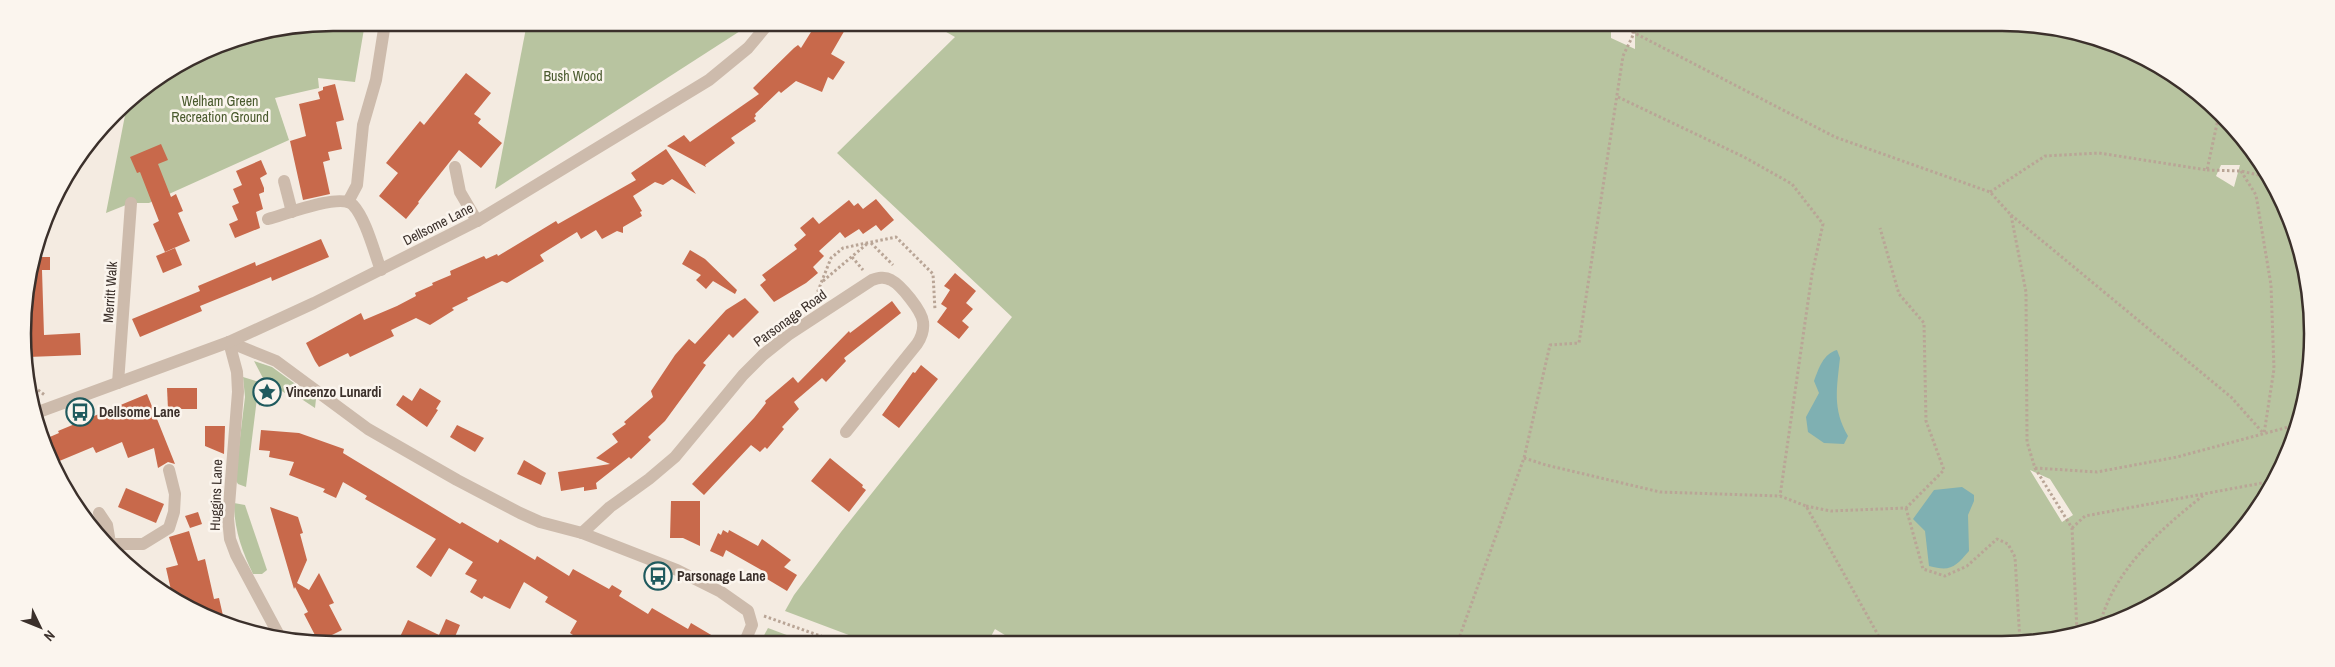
<svg xmlns="http://www.w3.org/2000/svg" width="2335" height="667" font-family="'Archivo Narrow',sans-serif">
	<style>
		.green { fill: #b8c4a0; fill-rule: evenodd }
		.water { fill: #7fb0b2 }
		.building { fill: #c8694b }
		.lines { fill: none; stroke-linecap: round; stroke-linejoin: round }
		.path { stroke: #b9a596; stroke-width: 3; stroke-dasharray: 2.5 2.5; stroke-linecap: butt }
		.minor { stroke: #cdbbac; stroke-width: 12 }
		.labels { text-anchor: middle; dominant-baseline: central; stroke-width: 5; stroke-linejoin: round; paint-order: stroke }
		.park-label { font-size: 14px; fill: #4a5a2e; stroke: #fbf5ee }
		.street-label { font-size: 14px; fill: #3b302b; stroke: #fbf5ee }
		.poi-label { font-size: 14px; font-weight: bold; fill: #3b302b; stroke: #fbf5ee; text-anchor: start }
		.rim { fill: none; stroke: #3b302b; stroke-width: 2.5 }
	</style>
	<rect width="100%" height="100%" fill="#f4ebe1"/>
	<g class="green">
		<path d="M333 23H365L355 82 318 78 319 88 275 98 289 140 149 203H131L106 213 128 100 215 46Z"/>
		<path d="M527 23 751 24 495 189Z"/>
		<path d="M934 25 1611 27V38L1635 49V27L2062 28 2174 75 2260 160 2306 273 2307 394 2292 436 2287 437 2289 447 2280 471 2221 554 2139 613 2042 642 1013 640 995 629 989 640H862L785 611 794 595 841 532 1012 317 837 153 955 37ZM2221 165H2240L2234 187 2216 176ZM2030 470 2050 479 2073 515 2062 522Z"/>
		<path d="M254 361 272 367 316 399 315 408 294 394 285 393 264 380Z"/>
		<path d="M243 377 259 382 246 487 238 484 235 479 245 397Z"/>
		<path d="M263 383 278 392 259 406Z"/>
		<path d="M234 503 245 505 267 570 262 574H253C242 551 234 529 234 503Z"/>
		<path d="M768 628 800 640 762 639Z"/>
	</g>
	<g class="water">
		<path d="M1837 350 1840 358C1837 387 1832 409 1848 436L1844 444 1824 443 1808 432 1806 417 1819 393 1814 381C1819 368 1823 354 1837 350Z"/>
		<path d="M1962 487 1974 495V501L1968 515 1969 551C1955 567 1951 572 1929 566L1925 531 1913 519 1934 490Z"/>
	</g>
	<g class="building">
		<path d="M816 24H839L846 28 831 54 845 62 833 80 828 77 822 92 796 81 781 93 779 91 755 114 756 116 754 118 756 121 731 138 735 143 705 165 706 167 667 146 684 135 690 142 759 94 753 88 794 48 798 45 801 48Z"/>
		<path d="M466 73 491 93 474 114 481 119 478 123 502 143 481 168 459 150 418 202 419 203 406 219 379 196 398 173 386 163 420 121 424 125Z"/>
		<path d="M335 84 344 120 336 122 342 149 328 152 330 160 323 162 330 194 303 200 290 141 306 136 299 104 320 99 318 92 323 90V87Z"/>
		<path d="M161 144 168 160 158 164 171 197 176 194 183 211 178 213 190 241 165 252 153 224 159 221 140 172 137 173 130 157Z"/>
		<path d="M666 149 696 194 672 179 663 185 655 182 633 196 642 211 640 212 642 216 623 227V233L617 231 602 239 596 230 581 239 577 232 540 255 544 261 507 283 502 281 467 298 468 300 452 308 454 310 430 325 416 318 391 330 394 336 350 357 348 353 319 367 315 361 306 343 361 313 364 320 397 306 416 296 415 293 433 285 432 283 451 275 450 271 484 256 486 259 497 254 498 256 556 221 558 224 636 180 631 173Z"/>
		<path d="M261 160 267 174 260 178 264 188V192L259 194 263 209 256 212 260 228 235 238 229 224 238 220 232 206 239 203 233 189 242 185 236 171Z"/>
		<path d="M876 199 894 220 881 231 876 225 863 234 859 229 845 238 840 232 819 251 824 256 813 267 818 273 806 283 774 302 760 285 766 280 762 275 797 249 794 245 806 235 800 228 813 217 819 224 849 200 854 206 858 203 863 209Z"/>
		<path d="M321 239 329 257 272 281 271 277 200 306 202 311 140 337 132 319 200 291 198 286 255 262 256 266Z"/>
		<path d="M175 248 182 265 163 273 156 256Z"/>
		<path d="M690 250 705 259 737 290 735 294 713 281 706 289 696 280 701 275 682 264Z"/>
		<path d="M38 257H50V270H42L44 335 80 333 81 355 28 357 23 313Z"/>
		<path d="M955 273 976 291 966 303 973 309 962 321 969 327 959 339 937 322 947 308 941 304 950 290 944 286Z"/>
		<path d="M745 298 759 312 733 338 729 334 703 363 706 365 665 421 648 437 651 440 631 459 629 457 596 483 597 489 584 491V487L561 491 558 472 610 464 596 458 618 442 612 434 626 424 624 422 653 397 651 391 675 355 689 339 695 344 726 310Z"/>
		<path d="M892 301 901 313 844 358 846 361 826 382 822 378 794 402 799 409 782 427 784 429 767 449 765 447 760 452 751 445 704 495 692 484 754 418 766 403 765 401 793 377 798 383 849 331 850 333Z"/>
		<path d="M921 365 938 379 899 428 882 415 913 372 915 373Z"/>
		<path d="M167 388H197V409H168Z"/>
		<path d="M420 388 441 401 436 409 438 410 427 427 396 405 403 395 412 401Z"/>
		<path d="M147 394 175 464 168 462 158 468 154 448 128 458 122 442 96 453 93 447 57 462 45 439 59 433 58 431Z"/>
		<path d="M457 425 484 438 475 452 450 437Z"/>
		<path d="M205 426H225L224 454 205 446Z"/>
		<path d="M261 430 299 433 344 449 343 453 460 524 462 522 498 543 500 539 535 560 537 556 569 576 573 569 609 589 612 585 622 591 619 596 648 614 652 608 688 629 691 623 718 639H579L570 633 577 621 545 602 548 597 524 582 510 609 484 596 482 599 470 592 477 580 465 574 473 562 449 548 431 577 416 567 436 539 365 499 367 496 343 482 336 498 323 492 325 489 289 475 294 462 269 457 270 451 259 450Z"/>
		<path d="M830 458 863 485 862 487 866 490 849 512 811 481Z"/>
		<path d="M524 460 546 473 541 485 517 474Z"/>
		<path d="M126 488 164 504 156 523 118 507Z"/>
		<path d="M671 501H700V546L683 538H670Z"/>
		<path d="M270 507 298 517 303 533 300 534 307 560 297 583 309 590 319 573 334 603 329 605 342 630 324 639H317L304 614 308 612 295 587 294 589Z"/>
		<path d="M198 512 202 524 190 528 185 516Z"/>
		<path d="M723 530 728 533 729 530 758 546 762 539 791 560 784 567 797 575 787 591 762 576 765 572 726 550 723 557 710 551 718 533 721 535Z"/>
		<path d="M189 531 198 561 205 559 214 599 219 598 224 620 182 604 171 590 166 568 178 565 169 537Z"/>
		<path d="M446 619 460 625 454 639H399L408 620 439 635Z"/>
	</g>
	<g class="lines">
		<g class="path">
			<path d="M1623 27 1835 137 1990 192 2011 215 2026 292 2027 442 2035 468 2072 528 2077 631"/>
			<path d="M1618 97 1744 157 1792 184 1823 224 1812 274 1780 496"/>
			<path d="M2207 170 2241 171 2267 177"/>
			<path d="M2241 171 2256 195 2271 285 2274 369 2264 434"/>
			<path d="M1990 192 2045 156 2099 153 2207 170 2218 119"/>
			<path d="M2011 215 2231 397 2264 434"/>
			<path d="M871 243 893 265"/>
			<path d="M852 257 863 270"/>
			<path d="M823 281 868 243"/>
			<path d="M814 301 831 258 843 248 896 237 933 274 935 310"/>
			<path d="M30 384 46 396"/>
			<path d="M2291 427 2292 436"/>
			<path d="M1524 458 1546 465 1660 492 1780 496 1806 506 1882 642"/>
			<path d="M2035 468 2097 472 2177 457 2296 425"/>
			<path d="M1806 506 1831 511 1906 508 1944 470 1926 421 1924 323 1899 294 1880 228"/>
			<path d="M1906 508 1923 569 1945 576 1967 566 1997 539 2008 544 2015 557 2020 642"/>
			<path d="M2072 528 2085 516 2273 481"/>
			<path d="M764 616 832 640"/>
			<path d="M2100 624C2115 568 2161 529 2205 494"/>
			<path d="M1458 641 1524 458 1550 345 1579 343 1623 56 1637 27"/>
		</g>
		<g class="minor">
			<path d="M455 167 460 192 477 221"/>
			<path d="M284 181 292 212"/>
			<path d="M348 202 357 185 363 125 376 80 385 23"/>
			<path d="M268 219C284 215 341 192 353 205 366 219 374 252 381 270"/>
			<path d="M229 342 276 361 368 429 457 480 520 513 540 522 582 533 677 570 721 592 748 611 752 625 746 639"/>
			<path d="M229 342 237 372 238 392 228 518 230 539 236 555 281 639"/>
			<path d="M118 383 131 203"/>
			<path d="M33 414 229 342 314 303 477 221 709 80 748 48 768 24"/>
			<path d="M99 513 107 525 110 543"/>
			<path d="M582 533 610 507 649 479 675 457 743 375 763 355 788 335 872 280C878 278 884 276 891 280 901 285 922 311 923 322 924 330 921 338 917 344L846 432"/>
			<path d="M111 544H143L169 528 174 512 175 494 169 470"/>
		</g>
	</g>
	<defs>
		<g id="sight-ring" transform="scale(1.4375)"><circle r="9.5" fill="#fbf5ee" stroke="#1f5a5e" stroke-width="1.5"/><path d="M0-6L1.8-2.2L6-1.7L2.9 1.2L3.7 5.4L0 3.3L-3.7 5.4L-2.9 1.2L-6-1.7L-1.8-2.2Z" fill="#1f5a5e"/></g>
		<g id="bus-ring" transform="scale(1.4375)"><circle r="9.5" fill="#fbf5ee" stroke="#1f5a5e" stroke-width="1.5"/><path d="M-5-6H5V4H4V6H2V4H-2V6H-4V4H-5ZM-3.5-4V0h7V-4ZM-3.5 1.2v1.5H-2V1.2ZM2 1.2v1.5H3.5V1.2Z" fill="#1f5a5e"/></g>
	</defs>
	<g fill-rule="evenodd">
		<use href="#sight-ring" x="267" y="392"/>
		<use href="#bus-ring" x="80" y="412"/>
		<use href="#bus-ring" x="658" y="576"/>
	</g>
	<g class="labels">
		<g class="park-label">
			<text x="573" y="76">Bush Wood</text>
			<text x="220" y="101">Welham Green<tspan x="220" dy="16">Recreation Ground</tspan></text>
		</g>
		<g class="street-label">
			<text transform="translate(438 224) rotate(-27)">Dellsome Lane</text>
			<text transform="translate(110 292) rotate(-86)">Merritt Walk</text>
			<text transform="translate(790 318) rotate(-36)">Parsonage Road</text>
			<text transform="translate(216 495) rotate(-88)">Huggins Lane</text>
		</g>
		<g class="poi-label">
			<text x="286" y="392">Vincenzo Lunardi</text>
			<text x="99" y="412">Dellsome Lane</text>
			<text x="677" y="576">Parsonage Lane</text>
		</g>
	</g>
	<path d="M0 0H2335V667H0ZM333 31H2002A302 302 0 0 1 2304 333V334A302 302 0 0 1 2002 636H333A302 302 0 0 1 31 334V333A302 302 0 0 1 333 31Z" fill="#fbf5ee" fill-rule="evenodd"/>
	<path class="rim" d="M333 31H2002A302 302 0 0 1 2304 333V334A302 302 0 0 1 2002 636H333A302 302 0 0 1 31 334V333A302 302 0 0 1 333 31Z"/>
	<g transform="translate(40 627) rotate(133)" stroke="#fbf5ee" stroke-width="4" paint-order="stroke">
	<path d="M0-4L9 19L0 12L-9 19Z" fill="#3b302b"/>
	<text y="-8" font-size="14" font-weight="bold" text-anchor="middle" fill="#3b302b">N</text>
	</g>
</svg>
